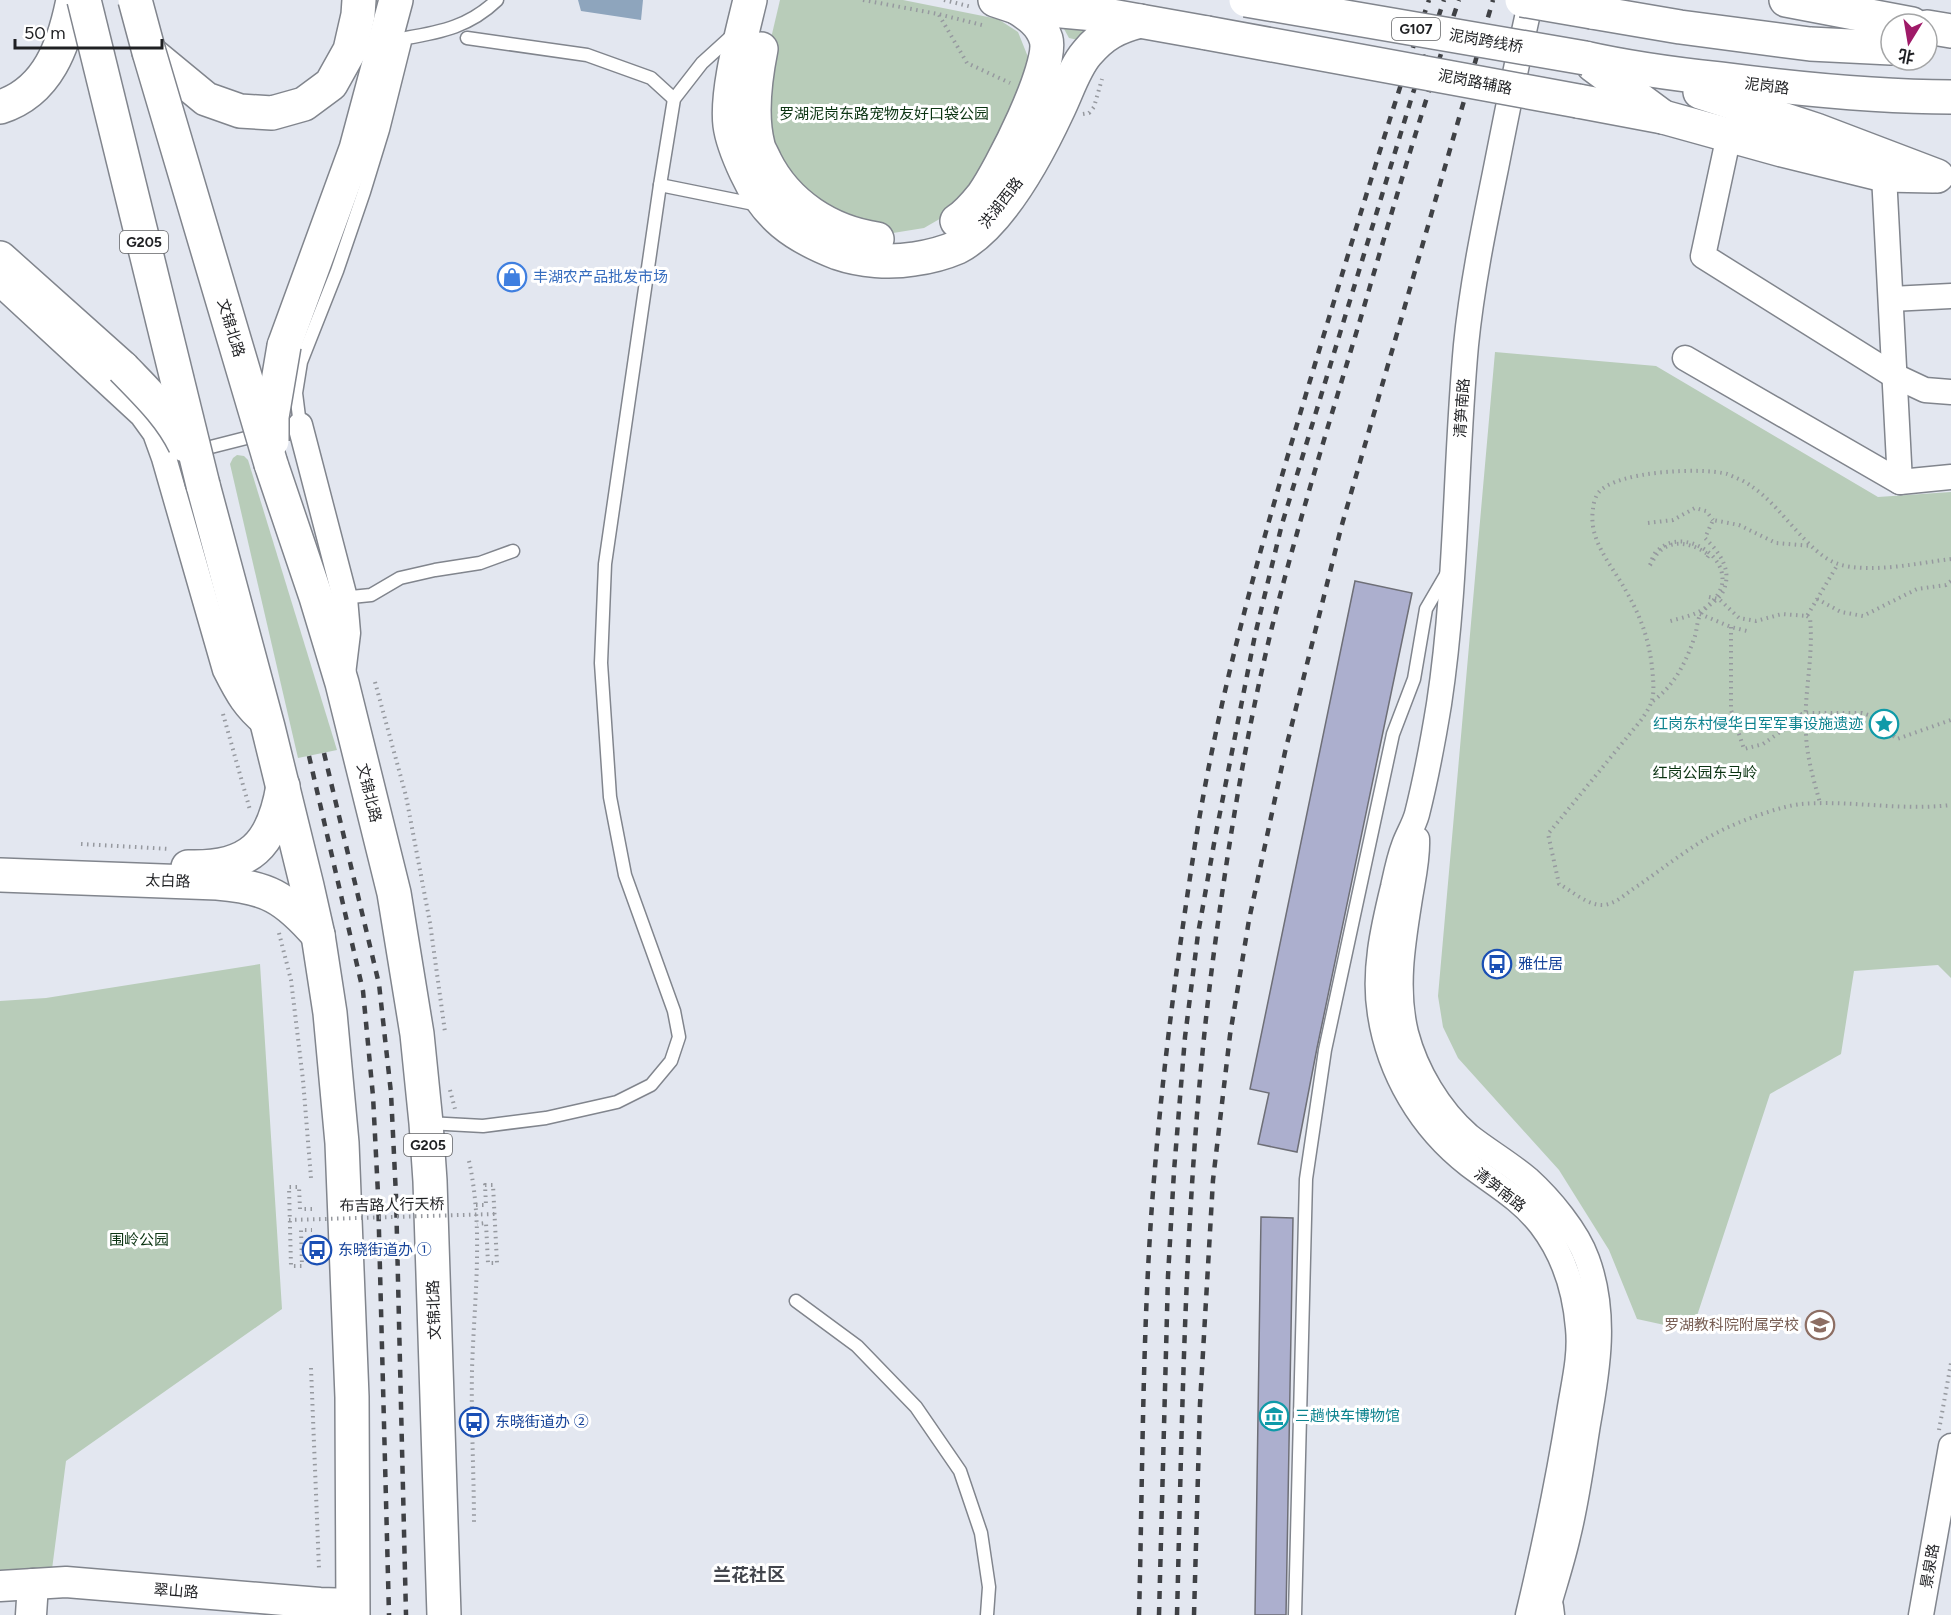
<svg xmlns="http://www.w3.org/2000/svg" width="1951" height="1615" font-family="Figtree,'Noto Sans SC',sans-serif">
	<style>
		.green { fill: #b8ccb9 }
		.water { fill: #8ea5bd }
		.building { fill: #acafce; stroke: #6e6f77; stroke-width: 1.5 }
		.lines { fill: none; stroke-linecap: round; stroke-linejoin: round }
		.service-casing { stroke: #81858d; stroke-width: 15 }
		.minor-casing { stroke: #81858d; stroke-width: 27 }
		.tertiary-casing { stroke: #81858d; stroke-width: 33 }
		.secondary-casing { stroke: #81858d; stroke-width: 36 }
		.primary-casing { stroke: #81858d; stroke-width: 36 }
		.trunk-casing { stroke: #81858d; stroke-width: 36 }
		.path { stroke: #96999f; stroke-width: 4; stroke-dasharray: 1.5 4.5; stroke-linecap: butt }
		.service { stroke: #fff; stroke-width: 12 }
		.minor { stroke: #fff; stroke-width: 24 }
		.tertiary { stroke: #fff; stroke-width: 30 }
		.secondary { stroke: #fff; stroke-width: 33 }
		.primary { stroke: #fff; stroke-width: 33 }
		.trunk { stroke: #fff; stroke-width: 33 }
		.rail { stroke: #3f4145; stroke-width: 4.5; stroke-dasharray: 8 8; stroke-linecap: butt }
		.primary-bridge-casing { stroke: #81858d; stroke-width: 36; stroke-linecap: butt }
		.trunk-bridge-casing { stroke: #81858d; stroke-width: 36; stroke-linecap: butt }
		.path-bridge { stroke: #96999f; stroke-width: 4; stroke-dasharray: 1.5 4.5; stroke-linecap: butt }
		.primary-bridge { stroke: #fff; stroke-width: 33 }
		.trunk-bridge { stroke: #fff; stroke-width: 33 }
		.labels { text-anchor: middle; dominant-baseline: central; stroke-width: 6; stroke-linejoin: round; paint-order: stroke }
		.shield { fill: #fff; stroke: #626365; stroke-width: 1.5 }
		.shield-label { font-size: 14px; font-weight: bold; fill: #1f2023 }
		.street-label { font-size: 15px; fill: #1f2023; stroke: #fff }
		.park-label { font-size: 15px; fill: #0b3412; stroke: #fff }
		.shop-label { font-size: 15px; fill: #366cbe; stroke: #fff; text-anchor: start }
		.culture-label { font-size: 15px; fill: #0d838f; stroke: #fff; text-anchor: end }
		.transit-label { font-size: 15px; fill: #164399; stroke: #fff; text-anchor: start }
		.education-label { font-size: 15px; fill: #785e54; stroke: #fff; text-anchor: end }
		.quarter-label { font-size: 18px; font-weight: bold; fill: #43464d; stroke: #fff }
	</style>
	<rect width="100%" height="100%" fill="#e3e7f0"/>
	<g class="green">
		<path d="M780 0H903L998 19 1018 32 1030 62 1017 100 981 177 950 213 924 228 893 233 863 229 832 216 778 168 760 85Z"/>
		<path d="M1063 27 1091 28 1087 42 1069 38Z"/>
		<path d="M1495 352 1656 366 1878 497 1951 492V978L1938 965 1854 971 1841 1054 1770 1094 1692 1331 1637 1319 1609 1250 1559 1170 1458 1058 1443 1027 1438 996Z"/>
		<path d="M237 455 244 456 248 460 337 750 298 758 230 464 233 458Z"/>
		<path d="M260 964 282 1309 66 1461 51 1577H0V1001L46 998Z"/>
	</g>
	<path class="water" d="M578 0H643L641 20 581 11Z"/>
	<g class="building">
		<path d="M1355 581 1412 593 1317 1048 1297 1152 1258 1144 1269 1093 1250 1089Z"/>
		<path d="M1261 1217 1293 1218 1286 1615H1255Z"/>
	</g>
	<g class="lines">
		<g class="service-casing">
			<g id="service">
				<path d="M467 38 587 55 651 78 674 99"/>
				<path d="M660 185 759 205"/>
				<path d="M297 426 300 425 296 393 301 362 337 271 364 192 383 130 406 38C442 32 470 26 497 0"/>
				<path d="M195 451 262 434"/>
				<path d="M341 598 371 595 400 578 435 570 480 563 513 551"/>
				<path d="M428 1123 483 1126 546 1118 617 1102 651 1085 671 1061 679 1037 674 1011 625 875 610 797 601 663 605 564 660 185 674 99 702 63 735 33"/>
				<path d="M796 1301 857 1346 916 1407 960 1471 981 1533 989 1587 987 1615"/>
				<path d="M1295 1615 1306 1179 1325 1050 1393 734 1414 679 1426 609 1447 573"/>
			</g>
		</g>
		<g class="minor-casing">
			<g id="minor">
				<path d="M1729 135 1703 256 1893 375 1925 390 1951 392"/>
				<path d="M1884 175 1900 482"/>
				<path d="M0 284 142 415 155 433 164 458 225 670C237 694 245 709 268 727"/>
				<path d="M1891 299 1951 296"/>
				<path d="M1685 358 1900 482 1951 477"/>
				<path d="M300 425 345 598 348 633 343 674"/>
				<path d="M1417 839C1418 858 1413 879 1410 898 1403 942 1395 988 1406 1033 1416 1071 1439 1110 1469 1136 1488 1151 1509 1163 1528 1179 1550 1199 1577 1231 1587 1259 1607 1313 1598 1369 1588 1424 1582 1462 1577 1500 1568 1536 1562 1563 1553 1589 1546 1615"/>
				<path d="M1528 1615C1544 1548 1558 1481 1569 1413 1573 1386 1581 1357 1578 1328 1575 1291 1564 1255 1541 1225 1521 1199 1494 1184 1469 1165 1421 1128 1389 1073 1380 1014 1373 971 1383 928 1393 887 1396 873 1399 858 1404 845 1408 834 1414 825 1417 814 1426 778 1433 741 1439 704 1457 586 1455 465 1466 345 1472 285 1484 227 1496 168 1507 112 1518 56 1531 0"/>
				<path d="M1921 1615 1951 1446"/>
			</g>
		</g>
		<g class="tertiary-casing">
			<g id="tertiary">
				<path d="M0 1586 66 1582 320 1603 353 1604"/>
				<path d="M1548 1607 1549 1615"/>
				<path d="M31 1615 33 1584"/>
			</g>
		</g>
		<g class="secondary-casing">
			<g id="secondary">
				<path d="M750 0C742 34 726 91 730 125 732 141 739 157 746 172 766 216 794 236 838 253 861 261 890 263 914 259 929 257 944 253 958 247 1001 224 1038 153 1058 110 1067 92 1074 68 1087 53 1103 34 1117 27 1140 21"/>
				<path d="M761 49C755 79 750 114 758 145 759 150 763 156 765 161 787 205 830 232 877 239"/>
				<path d="M957 221C968 214 975 205 983 195 1000 171 1054 66 1046 39 1041 23 1029 15 1016 7"/>
				<path d="M188 867C250 869 273 845 283 786"/>
				<path d="M0 875 217 883C267 887 285 897 318 935"/>
			</g>
		</g>
		<g class="primary-casing">
			<g id="primary">
				<path d="M995 0 1016 7 1106 15 1207 33"/>
				<path d="M1578 101 1663 117 1782 150 1884 175 1933 176"/>
			</g>
		</g>
		<g class="trunk-casing">
			<g id="trunk">
				<path d="M1786 0 1912 24"/>
				<path d="M1592 12 1680 27 1810 44 1891 48"/>
				<path d="M1927 27 1951 31"/>
				<path d="M149 52 206 99 240 111 272 113 304 104 331 84 350 50 358 15 359 0"/>
				<path d="M1585 58C1629 68 1674 74 1720 79 1797 89 1873 97 1951 97"/>
				<path d="M1593 65 1663 117"/>
				<path d="M1700 92 1816 130 1937 176"/>
				<path d="M0 107C48 92 64 45 73 0"/>
				<path d="M0 258 123 368"/>
				<path d="M284 346 356 149 396 0"/>
				<path d="M271 464 316 597 342 683 394 893 417 1034 426 1123 430 1181 444 1615"/>
				<path d="M203 485 268 727 307 886 318 935 330 1013 342 1143 352 1397 353 1615"/>
			</g>
		</g>
		<g class="path">
			<path d="M863 0 938 14 986 26"/>
			<path d="M944 0 972 7"/>
			<path d="M939 15 967 63 1010 83"/>
			<path d="M1083 114 1089 113 1094 107 1102 79"/>
			<path d="M1648 523 1673 520 1695 508 1706 511 1713 520"/>
			<path d="M1951 559C1918 563 1870 574 1838 564 1808 554 1781 505 1751 486 1745 481 1734 477 1727 474 1701 467 1617 471 1599 492 1596 495 1593 504 1593 509 1588 541 1612 565 1626 591 1640 615 1649 639 1652 667 1653 677 1655 694 1651 703 1649 709 1645 714 1642 719L1548 834 1559 884C1572 891 1588 906 1604 905 1618 903 1627 892 1639 885 1668 865 1698 840 1731 826 1749 818 1782 806 1801 804 1851 800 1901 811 1951 805"/>
			<path d="M1650 565C1652 563 1654 558 1657 554 1672 537 1694 544 1709 555L1707 558"/>
			<path d="M1709 597 1719 599 1739 618 1756 621 1782 614 1807 616 1838 564"/>
			<path d="M1817 599 1841 612 1863 616 1917 589 1946 585 1951 581"/>
			<path d="M1700 614 1731 627 1747 631"/>
			<path d="M1807 616 1810 618C1814 658 1803 696 1806 735 1807 758 1814 781 1820 803"/>
			<path d="M1731 627V710L1744 749 1763 744 1797 720 1802 714 1806 713H1862L1878 718 1884 728 1897 739 1951 720"/>
			<path d="M375 682 406 796 430 923 445 1032"/>
			<path d="M1653 701C1675 685 1686 662 1695 636 1697 630 1697 619 1701 614 1709 602 1723 601 1726 582 1729 564 1716 549 1705 538L1713 520 1739 525 1776 543 1812 546"/>
			<path d="M223 714 250 810"/>
			<path d="M81 844 170 849"/>
			<path d="M279 933 291 980 303 1080 311 1178"/>
			<path d="M450 1090 455 1109"/>
			<path d="M469 1161C484 1229 474 1300 472 1370 471 1422 474 1474 474 1526"/>
			<path d="M476 1205H486L485 1185H493L497 1263H488L486 1223 477 1224"/>
			<path d="M312 1209H300L299 1187H289L291 1266H302L301 1230H312"/>
			<path d="M311 1368 319 1569"/>
			<path d="M1939 1430 1951 1363"/>
		</g>
		<use href="#service" class="service"/>
		<use href="#minor" class="minor"/>
		<use href="#tertiary" class="tertiary"/>
		<use href="#secondary" class="secondary"/>
		<use href="#primary" class="primary"/>
		<use href="#trunk" class="trunk"/>
		<g class="rail">
			<path d="M324 753 379 984 391 1093 396 1196 406 1615"/>
			<path d="M309 756 363 991 373 1096 378 1194 389 1615"/>
			<path d="M1139 1615C1143 1467 1142 1315 1155 1167 1164 1057 1179 948 1196 838 1222 677 1268 521 1315 364 1352 242 1388 120 1429 0"/>
			<path d="M1159 1615 1168 1276 1174 1171 1185 1037 1198 934 1215 838 1255 635 1282 524 1413 93 1444 0"/>
			<path d="M1177 1615C1183 1389 1185 1162 1216 937 1230 834 1247 729 1272 627 1298 523 1330 420 1361 317 1392 211 1423 105 1459 0"/>
			<path d="M1194 1615 1200 1404 1213 1180 1230 1035 1249 920 1285 752 1341 528 1493 0"/>
		</g>
		<g class="primary-bridge-casing">
			<path id="primary-bridge" d="M1207 33 1578 101"/>
		</g>
		<g class="trunk-bridge-casing">
			<g id="trunk-bridge">
				<path d="M84 0 203 485"/>
				<path d="M135 0 149 52 271 464"/>
				<path d="M1246 0 1585 58"/>
				<path d="M1522 0 1592 12"/>
				<path d="M123 368C146 392 170 414 185 445"/>
				<path d="M272 441V417L284 346"/>
			</g>
		</g>
		<g class="path-bridge">
			<path d="M1650 565C1651 562 1653 556 1655 553 1685 518 1754 571 1706 607 1695 616 1680 618 1667 622"/>
			<path d="M289 1220 495 1214"/>
		</g>
		<use href="#primary-bridge" class="primary-bridge"/>
		<use href="#trunk-bridge" class="trunk-bridge"/>
	</g>
	<defs>
		<g id="shop-ring" transform="scale(1.5)"><circle r="9.5" fill="#fff" stroke="#3f7fe0" stroke-width="1.5"/><path d="M-5-2.5h2.3a2.7 3.5 0 0 1 5.4 0H5L5.5 6h-11ZM-1.5-2.5h3a1.5 2.3 0 0 0-3 0Z" fill="#3f7fe0"/></g>
		<g id="sight-ring" transform="scale(1.5)"><circle r="9.5" fill="#fff" stroke="#0f9aa8" stroke-width="1.5"/><path d="M0-6L1.8-2.2L6-1.7L2.9 1.2L3.7 5.4L0 3.3L-3.7 5.4L-2.9 1.2L-6-1.7L-1.8-2.2Z" fill="#0f9aa8"/></g>
		<g id="bus-ring" transform="scale(1.5)"><circle r="9.5" fill="#fff" stroke="#1a4fb4" stroke-width="1.5"/><path d="M-5-6H5V4H4V6H2V4H-2V6H-4V4H-5ZM-3.5-4V0h7V-4ZM-3.5 1.2v1.5H-2V1.2ZM2 1.2v1.5H3.5V1.2Z" fill="#1a4fb4"/></g>
		<g id="school-ring" transform="scale(1.5)"><circle r="9.5" fill="#fff" stroke="#8d6e63" stroke-width="1.5"/><path d="M0-5L7-2L0 1L-7-2ZM-4 1L0 2.5L4 1V4Q0 6-4 4Z" fill="#8d6e63"/></g>
		<g id="museum-ring" transform="scale(1.5)"><circle r="9.5" fill="#fff" stroke="#0f9aa8" stroke-width="1.5"/><path d="M0-6L6-3V-2H-6V-3ZM-5-1h2V3h-2ZM-1-1h2V3h-2ZM3-1h2V3H3ZM-6 4H6V6H-6Z" fill="#0f9aa8"/></g>
	</defs>
	<g fill-rule="evenodd">
		<use href="#shop-ring" x="512" y="277"/>
		<use href="#sight-ring" x="1884" y="724"/>
		<use href="#bus-ring" x="1497" y="964"/>
		<use href="#bus-ring" x="317" y="1250"/>
		<use href="#school-ring" x="1820" y="1325"/>
		<use href="#museum-ring" x="1274" y="1416"/>
		<use href="#bus-ring" x="474" y="1422"/>
	</g>
	<g class="labels">
		<g class="shield">
			<rect x="1392" y="18" width="48" height="22" rx="4.5"/>
			<rect x="120" y="231" width="48" height="22" rx="4.5"/>
			<rect x="404" y="1134" width="48" height="22" rx="4.5"/>
		</g>
		<g class="shield-label">
			<text x="1416" y="29">G107</text>
			<text x="144" y="242">G205</text>
			<text x="428" y="1145">G205</text>
		</g>
		<g class="street-label">
			<text transform="translate(1486 41) rotate(10)">泥岗跨线桥</text>
			<text transform="translate(1475 82) rotate(11)">泥岗路辅路</text>
			<text transform="translate(1767 86) rotate(7)">泥岗路</text>
			<text transform="translate(1001 203) rotate(-52)">洪湖西路</text>
			<text transform="translate(231 328) rotate(73)">文锦北路</text>
			<text transform="translate(1462 408) rotate(-86)">清笋南路</text>
			<text transform="translate(369 793) rotate(76)">文锦北路</text>
			<text transform="translate(168 881) rotate(2)">太白路</text>
			<text transform="translate(1500 1190) rotate(38)">清笋南路</text>
			<text transform="translate(392 1205) rotate(-1)">布吉路人行天桥</text>
			<text transform="translate(434 1310) rotate(-92)">文锦北路</text>
			<text transform="translate(1930 1566) rotate(-80)">景泉路</text>
			<text transform="translate(176 1591) rotate(4)">翠山路</text>
		</g>
		<g class="park-label">
			<text x="884" y="114">罗湖泥岗东路宠物友好口袋公园</text>
			<text x="1705" y="773">红岗公园东马岭</text>
			<text x="139" y="1240">围岭公园</text>
		</g>
		<g class="shop-label">
			<text x="533" y="277">丰湖农产品批发市场</text>
		</g>
		<g class="culture-label">
			<text x="1863" y="724">红岗东村侵华日军军事设施遗迹</text>
			<text x="1295" y="1416" text-anchor="start">三趟快车博物馆</text>
		</g>
		<g class="transit-label">
			<text x="1518" y="964">雅仕居</text>
			<text x="338" y="1250">东晓街道办 ①</text>
			<text x="495" y="1422">东晓街道办 ②</text>
		</g>
		<g class="education-label">
			<text x="1799" y="1325">罗湖教科院附属学校</text>
		</g>
		<g class="quarter-label">
			<text x="749" y="1575">兰花社区</text>
		</g>
	</g>
	<g transform="translate(1909 42) rotate(191)"><circle r="28" fill="#ffffff" stroke="#a5a6a7" stroke-width="1.5"/>
	<path d="M0-4.5L10 22L0 15L-10 22Z" fill="#9f1a68"/>
	<text y="-9" font-size="16" font-weight="bold" text-anchor="middle" fill="#1f2023">北</text>
	</g>
	<path d="M15 39v9h147v-9" fill="none" stroke="#1f2023" stroke-width="3"/>
	<text x="24" y="39" font-size="18" fill="#1f2023" stroke="#ffffff" stroke-width="4.5" paint-order="stroke">50 m</text>
</svg>
